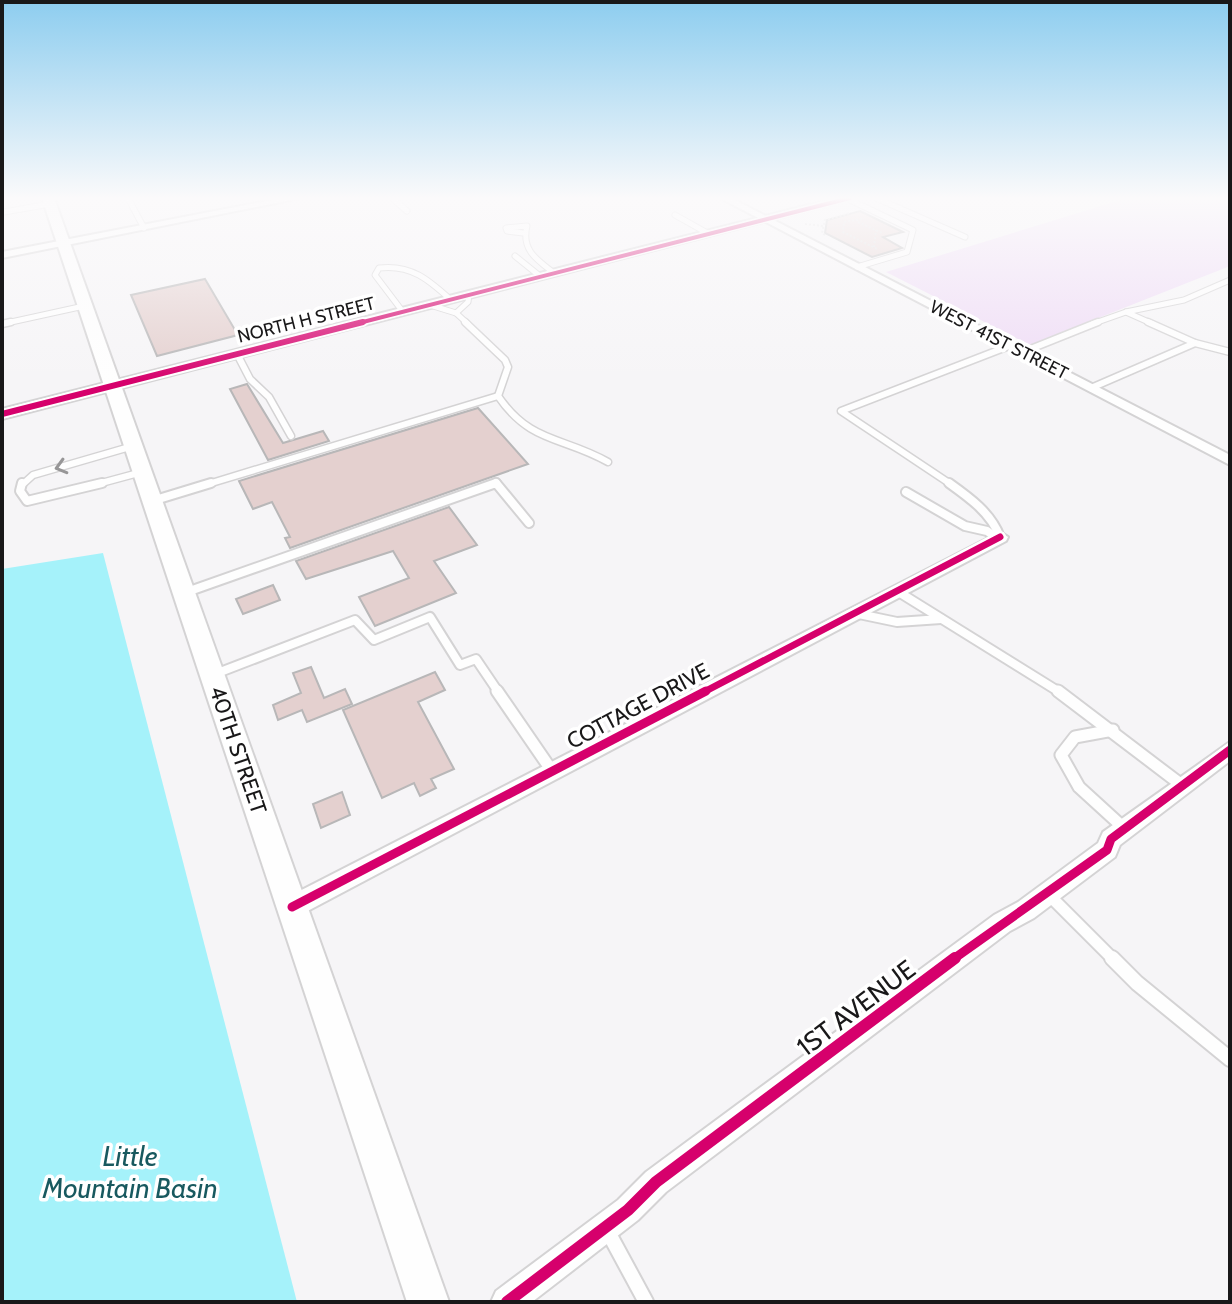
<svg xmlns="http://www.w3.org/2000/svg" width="1232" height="1304" font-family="Cabin,sans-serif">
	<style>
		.green { fill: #efdcf6 }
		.water { fill: #a5f2fa }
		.building { fill: #e4d0cf; stroke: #b8b7b8; stroke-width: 2 }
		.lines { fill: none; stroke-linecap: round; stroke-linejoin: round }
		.service-far4-casing { stroke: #d4d3d4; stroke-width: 7 }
		.service-far3-casing { stroke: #d4d3d4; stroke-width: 9 }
		.service-far2-casing { stroke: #d4d3d4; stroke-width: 12 }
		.service-far1-casing { stroke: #d4d3d4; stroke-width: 15 }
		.service-casing { stroke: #d4d3d4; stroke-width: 18 }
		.minor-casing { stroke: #d4d3d4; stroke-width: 4 }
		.tertiary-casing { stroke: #d4d3d4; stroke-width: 4 }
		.secondary-casing { stroke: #d4d3d4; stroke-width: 4 }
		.path { stroke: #dcdcdd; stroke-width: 2; stroke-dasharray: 2 2; stroke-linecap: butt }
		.service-far4 { stroke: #fefefe; stroke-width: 5 }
		.service-far3 { stroke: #fefefe; stroke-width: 6 }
		.service-far2 { stroke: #fefefe; stroke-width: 8 }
		.service-far1 { stroke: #fefefe; stroke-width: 11 }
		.service { stroke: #fefefe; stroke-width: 14 }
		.minor { fill: #fefefe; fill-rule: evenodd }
		.tertiary { fill: #fefefe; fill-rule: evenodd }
		.secondary { fill: #fefefe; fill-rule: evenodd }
		.cycleway-far4-casing { stroke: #fff; stroke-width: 7 }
		.cycleway-far3-casing { stroke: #fff; stroke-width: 10 }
		.cycleway-far2-casing { stroke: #fff; stroke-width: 12 }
		.cycleway-far1-casing { stroke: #fff; stroke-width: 14 }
		.cycleway-casing { stroke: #fff; stroke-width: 17 }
		.cycleway-far4 { stroke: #d6006c; stroke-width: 4 }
		.cycleway-far3 { stroke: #d6006c; stroke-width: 6 }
		.cycleway-far2 { stroke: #d6006c; stroke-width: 7 }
		.cycleway-far1 { stroke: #d6006c; stroke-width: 9 }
		.cycleway { stroke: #d6006c; stroke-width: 12 }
		.oneway { stroke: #979697 }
		.labels { text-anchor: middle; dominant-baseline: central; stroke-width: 7; stroke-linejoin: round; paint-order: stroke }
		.far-street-label { font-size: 18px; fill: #191819; stroke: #fff }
		.street-label { font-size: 22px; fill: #191819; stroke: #fff }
		.near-street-label { font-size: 26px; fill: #191819; stroke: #fff }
		.near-water-label { font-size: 28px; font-style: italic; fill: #18595f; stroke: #fff }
	</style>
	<rect width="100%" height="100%" fill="#f6f5f7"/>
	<path class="green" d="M1127 198H1230V266L1030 345 886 272Z"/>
	<path class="water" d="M103 553 297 1302H2V569Z"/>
	<g class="building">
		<path d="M860 211 903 232 883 237 902 248 872 257 825 233 827 220Z"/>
		<path d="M205 279 238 335 157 356 131 295Z"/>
		<path d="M247 384 283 443 323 431 329 441 268 460 230 389Z"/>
		<path d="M478 408 528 464 290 548 285 538 290 537 272 502 253 509 239 481Z"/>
		<path d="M449 507 477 545 434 561 456 593 375 626 359 597 409 578 393 551 306 579 296 561Z"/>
		<path d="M273 585 280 600 243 614 236 599Z"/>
		<path d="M311 667 324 698 345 689 352 704 307 722 302 710 278 720 273 705 301 693 293 673Z"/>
		<path d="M435 672 445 690 418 702 454 769 431 779 436 788 420 796 414 783 382 798 343 710Z"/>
		<path d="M342 792 350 815 321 828 313 804Z"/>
	</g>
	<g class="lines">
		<g class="service-far4-casing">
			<g id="service-far4">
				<path d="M128 198 144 228"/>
				<path d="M392 198 407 211"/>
				<path d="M876 198 965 237"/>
				<path d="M848 199 913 230 907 252 857 267"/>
				<path d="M4 212 50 204"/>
				<path d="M675 215 709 234"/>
				<path d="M523 233 507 231 506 228 527 226C521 250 537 260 554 273"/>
				<path d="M515 256 541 277"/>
				<path d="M430 305 456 313 468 302 469 295"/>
				<path d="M403 312 375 275 379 268C411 264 429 280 451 300"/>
				<path d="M1126 312 1153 324"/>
				<path d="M456 313 468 324"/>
				<path d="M2 324 84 306"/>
				<path d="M1092 324 1126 312 1184 300 1230 280"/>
			</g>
		</g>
		<g class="service-far3-casing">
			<g id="service-far3">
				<path d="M465 322 505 360 508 367 498 396C531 444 562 436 608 462"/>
				<path d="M1148 322 1195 343"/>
				<path d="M2 324 11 322"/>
				<path d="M1023 352 1098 322"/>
				<path d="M237 354 250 379 269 397 291 436"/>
				<path d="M1091 388 1195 343 1230 352"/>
				<path d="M22 485 33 475 133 446"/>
				<path d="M94 485 142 472"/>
				<path d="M205 485 498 396"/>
				<path d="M490 485H498"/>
				<path d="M952 485 841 411 1009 346"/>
			</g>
		</g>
		<g class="service-far2-casing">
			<g id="service-far2">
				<path d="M22 483 20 491 27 501 102 483"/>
				<path d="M496 483 529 523"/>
				<path d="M949 483C970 498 991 513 1000 537"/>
				<path d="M906 492 965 526 987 531 997 538"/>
				<path d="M152 501 211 483"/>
				<path d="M897 591 1061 693"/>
				<path d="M184 593 496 483"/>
				<path d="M854 613 897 622 941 619"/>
				<path d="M215 674 355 620 374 640 430 617 460 665 476 659 499 693"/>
			</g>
		</g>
		<g class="service-far1-casing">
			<g id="service-far1">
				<path d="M497 691 552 771"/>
				<path d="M1058 691 1183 786"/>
				<path d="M1113 730 1075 737 1061 755 1079 787 1125 829"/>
				<path d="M1048 894 1114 960"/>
			</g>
		</g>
		<g class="service-casing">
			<g id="service">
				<path d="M1112 958 1137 983 1230 1059"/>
				<path d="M607 1230 646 1302"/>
			</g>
		</g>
		<g class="minor-casing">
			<g id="minor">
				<path d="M282 198H301L2 258V252Z"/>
				<path d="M720 198H731L1230 455V465Z"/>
				<path d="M1000 532 1008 537 1006 541 300 915 292 918 284 915 280 907 284 899Z"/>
				<path d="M1230 742V761L1120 845 1115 857 1034 918 1010 931 666 1192 638 1220 532 1302H491L496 1291 618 1200 646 1172 994 915 1018 902 1098 843 1103 832Z"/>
			</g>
		</g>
		<g class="tertiary-casing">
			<path id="tertiary" d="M836 198H855L2 419V409Z"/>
		</g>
		<g class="secondary-casing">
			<path id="secondary" d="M42 198H54L449 1302H407Z"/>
		</g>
		<g class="path">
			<path d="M862 219 844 222 843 232 877 249"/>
			<path d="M858 222 882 233"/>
			<path d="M805 224 824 226"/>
			<path d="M825 235 822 233 825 220 850 213"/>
			<path d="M874 247 876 230"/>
		</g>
		<use href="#service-far4" class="service-far4"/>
		<use href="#service-far3" class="service-far3"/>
		<use href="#service-far2" class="service-far2"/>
		<use href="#service-far1" class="service-far1"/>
		<use href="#service" class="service"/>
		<use href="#minor" class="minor"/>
		<use href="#tertiary" class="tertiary"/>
		<use href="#secondary" class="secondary"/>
		<g class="cycleway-far4-casing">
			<path id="cycleway-far4" d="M355 324 850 198"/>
		</g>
		<g class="cycleway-far3-casing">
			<path id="cycleway-far3" d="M2 414 363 322"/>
		</g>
		<g class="cycleway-far2-casing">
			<path id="cycleway-far2" d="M702 693 1000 537"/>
		</g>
		<g class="cycleway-far1-casing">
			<g id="cycleway-far1">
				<path d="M292 907 706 691"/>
				<path d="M952 960 1107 850 1111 839 1230 750"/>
			</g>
		</g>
		<g class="cycleway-casing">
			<path id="cycleway" d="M507 1302 628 1210 656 1182 955 958"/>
		</g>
		<use href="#cycleway-far4" class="cycleway-far4"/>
		<use href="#cycleway-far3" class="cycleway-far3"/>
		<use href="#cycleway-far2" class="cycleway-far2"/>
		<use href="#cycleway-far1" class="cycleway-far1"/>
		<use href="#cycleway" class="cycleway"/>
	</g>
	<defs><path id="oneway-chevron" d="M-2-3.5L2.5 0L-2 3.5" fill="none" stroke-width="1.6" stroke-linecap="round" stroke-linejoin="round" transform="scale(2)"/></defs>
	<use class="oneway" href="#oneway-chevron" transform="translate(61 467) rotate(164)"/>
	<linearGradient id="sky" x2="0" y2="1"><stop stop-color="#8dcdef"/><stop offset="0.52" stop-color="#fbfafb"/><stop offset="1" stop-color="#fbfafb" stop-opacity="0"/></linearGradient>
	<rect width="1232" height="381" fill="url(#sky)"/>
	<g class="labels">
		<g class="far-street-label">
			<text transform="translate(306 320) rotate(-14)">NORTH H STREET</text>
			<text transform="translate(999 340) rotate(27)">WEST 41ST STREET</text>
		</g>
		<g class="street-label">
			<text transform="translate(638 706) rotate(-28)">COTTAGE DRIVE</text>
			<text transform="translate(238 750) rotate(71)">40TH STREET</text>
		</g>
		<g class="near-street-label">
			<text transform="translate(856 1008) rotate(-37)">1ST AVENUE</text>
		</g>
		<g class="near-water-label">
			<text x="130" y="1156">Little<tspan x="130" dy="32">Mountain Basin</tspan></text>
		</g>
	</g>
	<rect width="1232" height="1304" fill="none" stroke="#191819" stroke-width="8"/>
</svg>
